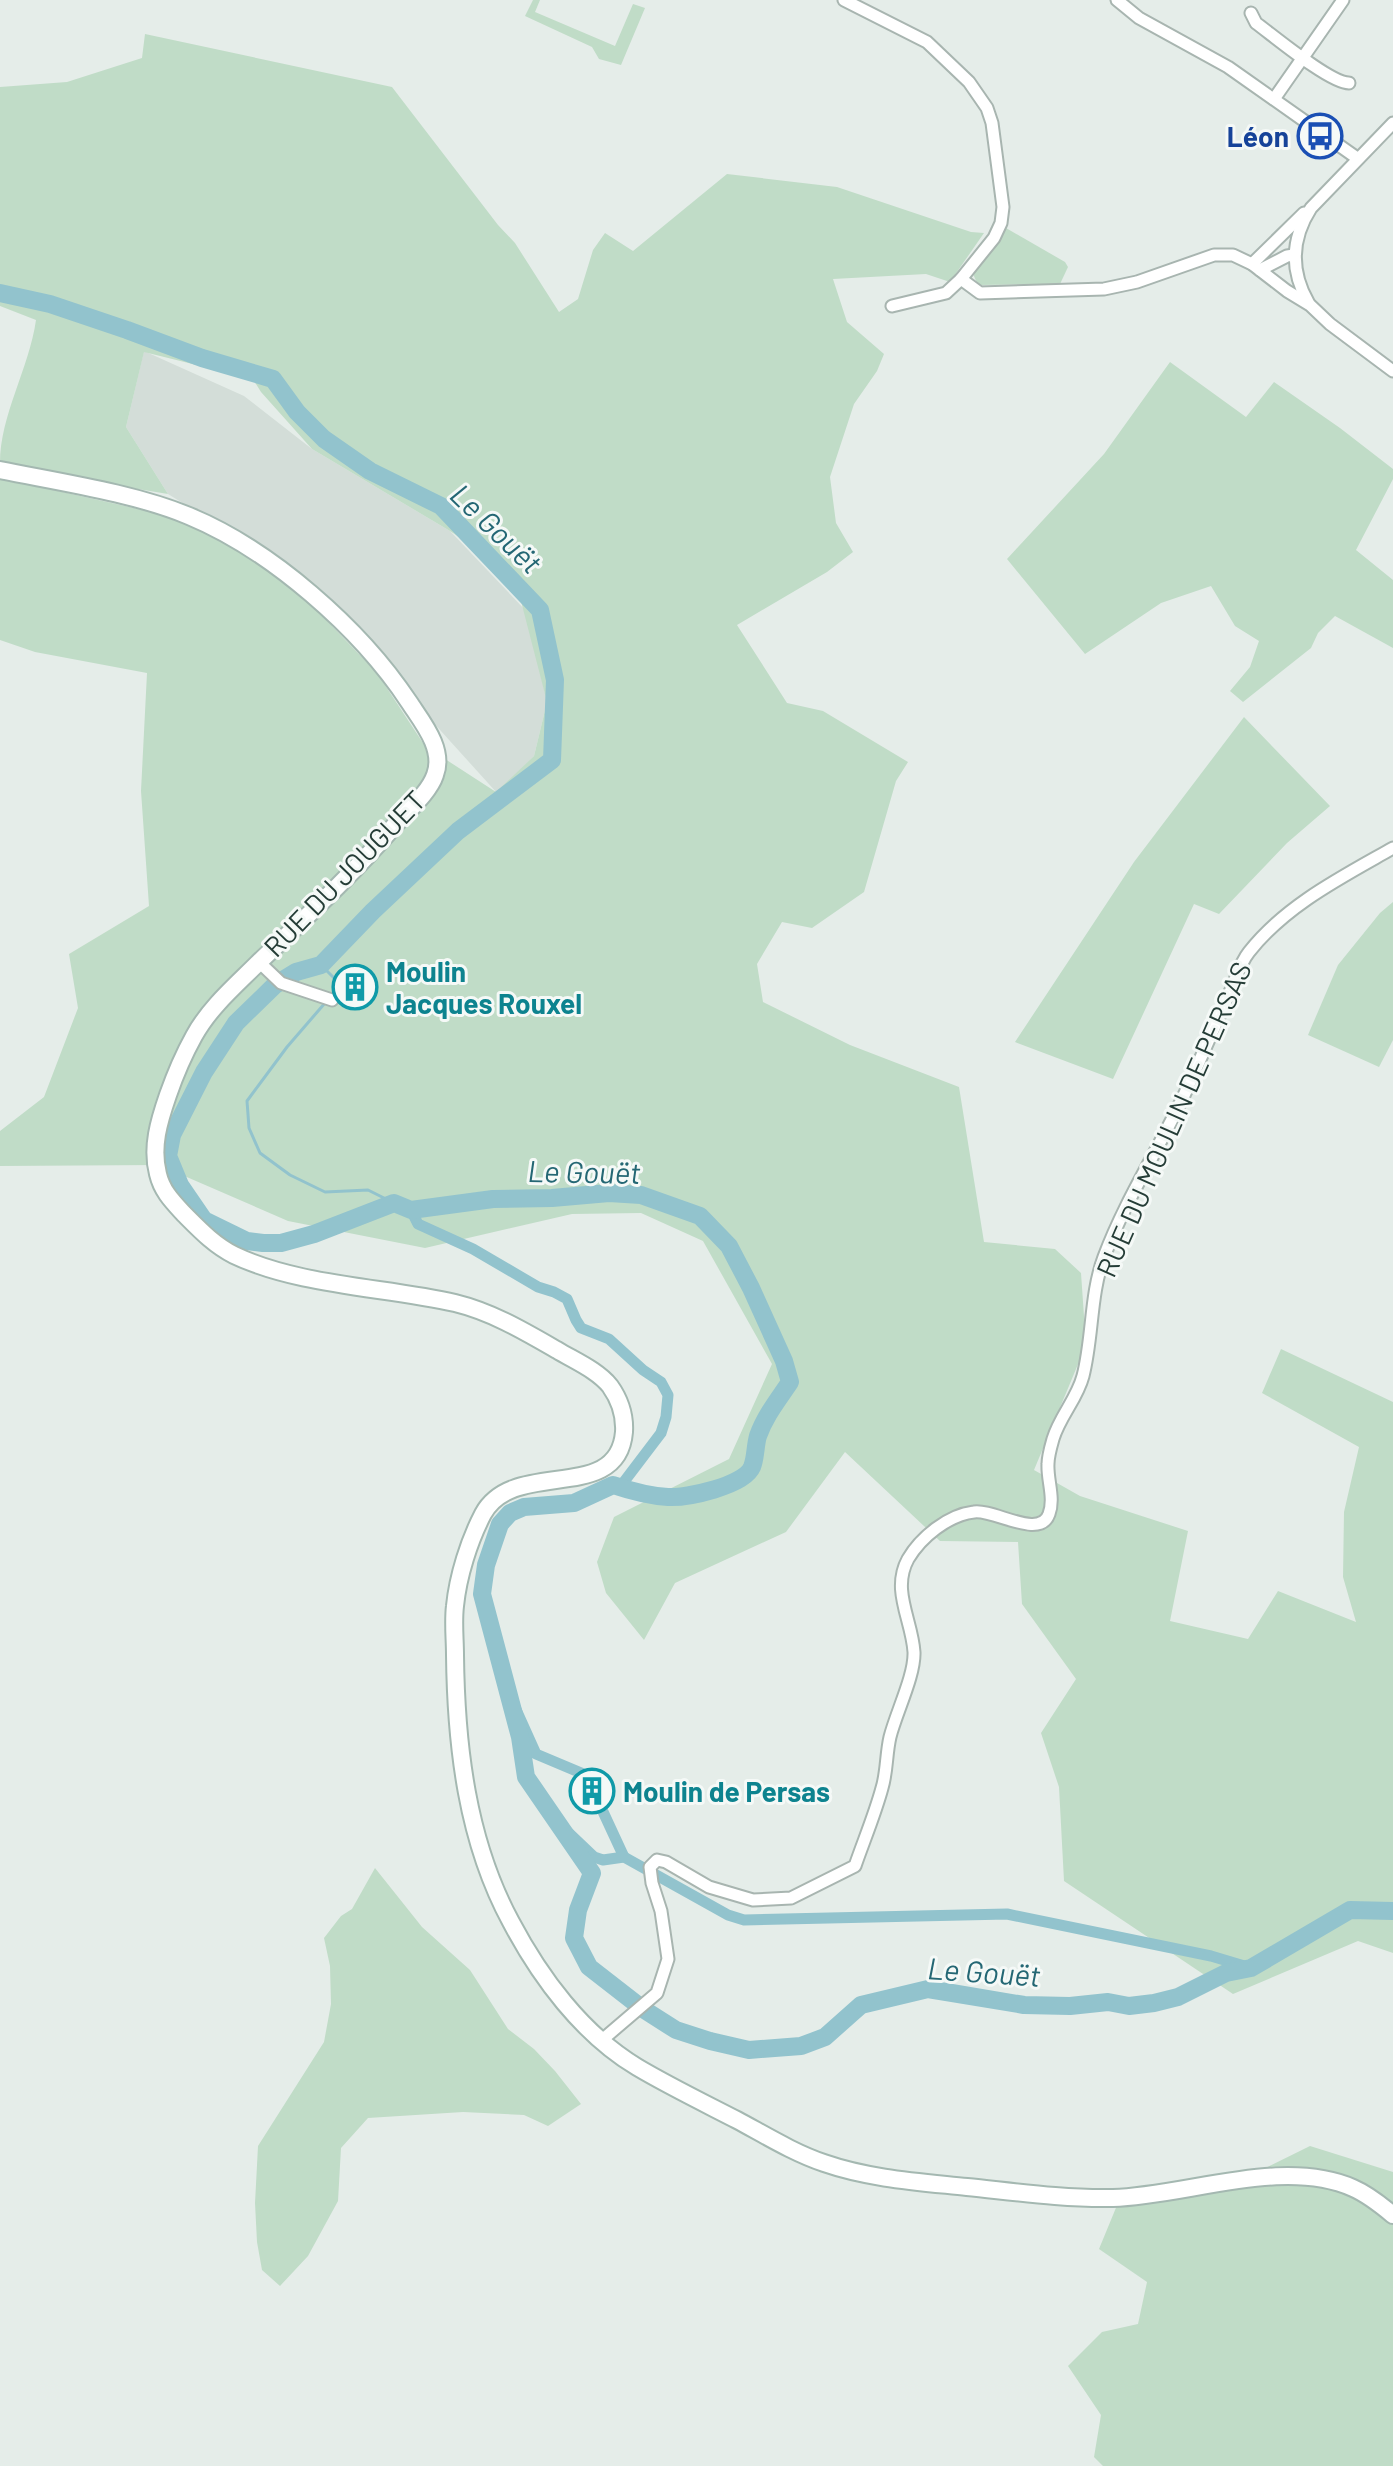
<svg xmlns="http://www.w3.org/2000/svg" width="1393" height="2466" font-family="Barlow,sans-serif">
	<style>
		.built { fill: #d3ddd8 }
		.green { fill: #c0dcc7 }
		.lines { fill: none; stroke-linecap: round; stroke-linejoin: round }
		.stream { stroke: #92c3cd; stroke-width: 3 }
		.canal { stroke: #92c3cd; stroke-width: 11 }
		.river { stroke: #92c3cd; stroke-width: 18 }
		.street-casing { stroke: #a8b5b0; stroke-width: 15 }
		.secondary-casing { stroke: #a4b8b1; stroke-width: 20 }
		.street { stroke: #fff; stroke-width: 11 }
		.secondary { stroke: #fff; stroke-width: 16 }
		.labels { text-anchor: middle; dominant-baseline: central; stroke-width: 6; stroke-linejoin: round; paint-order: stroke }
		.transit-label { font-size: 28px; font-weight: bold; fill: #164399; stroke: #f5f9f7; text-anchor: end }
		.street-label { font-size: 28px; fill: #253d37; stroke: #f5f9f7 }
		.culture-label { font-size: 28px; font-weight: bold; fill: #0d838f; stroke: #f5f9f7; text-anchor: start }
		.water-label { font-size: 30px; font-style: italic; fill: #246774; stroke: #f5f9f7 }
	</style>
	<rect width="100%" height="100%" fill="#e5ede9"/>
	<path class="built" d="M144 351 244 396 312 449 450 531 527 612 547 702 534 756 497 793 300 575 168 494 126 427Z"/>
	<g class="green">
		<path d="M533 0H540L535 12 615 46 633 4 645 8 621 65 599 59 592 47 525 16Z"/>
		<path d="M145 34 392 87 498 225 515 243 559 312 578 299 593 250 605 233 633 251 727 174 837 187 971 232 984 233 950 282 926 274 833 279 847 322 884 354 877 371 854 404 830 477 836 523 853 552 827 572 737 625 787 703 823 711 908 762 896 781 864 892 812 928 782 922 757 964 763 1002 850 1045 959 1087 984 1242 1055 1249 1081 1273 1086 1345 1034 1470 1080 1496 1188 1531 1170 1621 1248 1639 1278 1591 1356 1622 1343 1577 1344 1512 1359 1447 1262 1393 1281 1349 1393 1402V1953L1358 1941 1233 1994 1064 1881 1059 1787 1041 1733 1076 1679 1022 1604 1018 1542 940 1541 845 1452 786 1532 675 1583 644 1640 606 1593 597 1562 614 1517 729 1459 772 1364 703 1241 641 1213 572 1214 425 1248 288 1221 159 1165 0 1166V1131L44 1097 78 1008 69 954 149 906 141 791 147 673 35 652 0 640V478L192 521 288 580 377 673 425 746 496 792 534 756 547 702 514 574 450 531 312 449 261 392 253 379 144 352 126 427 168 494 11 468 0 463C0 415 29 369 36 320L0 306V87L67 82 142 58Z"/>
		<path d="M1006 228 1065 262 1068 267 1060 284 978 285 973 274Z"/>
		<path d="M1170 362 1246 417 1274 382 1340 428 1393 469V479L1356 550 1393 580V648L1335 616 1318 633 1311 648 1243 702 1230 691 1250 667 1259 641 1235 626 1211 586 1161 603 1085 654 1007 559 1104 454Z"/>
		<path d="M1244 717 1330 806 1287 843 1219 914 1194 904 1113 1079 1015 1042 1134 862Z"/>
		<path d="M1393 902V1040L1379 1067 1308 1035 1338 965 1380 913Z"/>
		<path d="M375 1868 422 1927 470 1970 508 2029 534 2049 555 2071 581 2104 548 2126 524 2115 463 2112 368 2118 341 2148 338 2201 308 2256 280 2286 262 2270 257 2242 255 2203 258 2146 324 2042 331 2004 330 1966 324 1938 341 1916 352 1909Z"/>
		<path d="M1310 2146 1393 2172V2466H1103L1094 2457 1101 2415 1068 2366 1102 2332 1138 2324 1147 2282 1099 2249 1120 2198 1239 2181Z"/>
	</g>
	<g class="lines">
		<g class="stream">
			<path d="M321 965 341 985 330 997"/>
			<path d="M325 1003 287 1047 247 1101 249 1128 260 1153 290 1175 325 1192 368 1190 394 1203"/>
		</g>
		<g class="canal">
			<path d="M411 1210 418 1224 473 1249 538 1287 554 1292 567 1299 576 1320 581 1328 609 1339 643 1370 661 1382 668 1395 666 1417 661 1433 620 1487"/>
			<path d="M509 1694 536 1754 586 1775 624 1857"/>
			<path d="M552 1817 594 1857 603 1860 624 1857 728 1915 744 1920 1007 1914 1211 1956 1251 1968"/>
		</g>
		<path class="river" d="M0 293 50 304 127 330 202 358 273 379 297 412 324 439 370 471 441 506 540 610 555 680 552 760 458 831 373 911 321 965 296 972 275 985 236 1023 204 1072 172 1135 168 1156 180 1185 204 1220 247 1241 263 1243H281L314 1234 394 1203 411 1210 493 1199 552 1198 609 1193 641 1195 700 1216 729 1246 751 1288 784 1361 790 1382C778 1400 765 1416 758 1436 755 1446 756 1457 752 1467 744 1486 687 1498 668 1497 649 1496 631 1491 613 1485L574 1503 524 1507 510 1513 500 1524 486 1565 482 1594 520 1737 526 1777 592 1873 578 1910 574 1938 589 1967 643 2009 676 2030 710 2041 749 2050 801 2046 825 2037 861 2005 928 1989 1024 2005 1070 2006 1108 2002 1129 2006 1154 2003 1178 1997 1226 1973 1251 1968 1350 1910 1393 1911"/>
		<g class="street-casing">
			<g id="street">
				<path d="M844 0 927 42 969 82 987 108 992 123 1003 207 1001 223 994 238 961 279 946 293 892 306"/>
				<path d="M1117 0 1139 18 1228 67 1357 158"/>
				<path d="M1251 13 1256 23C1275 37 1330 83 1349 83"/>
				<path d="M1274 99 1343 0"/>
				<path d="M1252 264 1304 213"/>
				<path d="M1260 270 1287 256 1294 255"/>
				<path d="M961 279 980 293 1104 289 1137 282 1214 255H1233L1252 264 1287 291 1310 305 1330 324 1393 371"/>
				<path d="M1308 302C1290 270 1291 239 1311 208L1393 123"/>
				<path d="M259 962 281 983 332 1000"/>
				<path d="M602 2040 657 1993 668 1959 661 1911 652 1883 650 1867 657 1860 666 1862 709 1887 753 1900 791 1898 855 1866C864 1840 875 1814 882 1788 887 1772 886 1754 890 1737 896 1713 915 1675 914 1652 912 1620 891 1590 908 1559 921 1537 948 1515 974 1512 994 1509 1040 1540 1049 1514 1055 1498 1047 1480 1048 1464 1048 1456 1051 1446 1053 1439 1060 1416 1077 1399 1083 1376 1093 1337 1090 1294 1104 1257 1127 1195 1165 1140 1191 1080 1204 1051 1217 1021 1230 992 1236 979 1240 963 1249 952 1286 905 1342 877 1393 848"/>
			</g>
		</g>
		<g class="secondary-casing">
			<path id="secondary" d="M0 470C59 482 134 493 189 516 271 550 360 628 409 702 422 722 445 749 435 775 429 793 407 811 395 825 353 874 304 919 258 963 235 986 210 1007 194 1036 184 1054 175 1075 168 1095 159 1121 151 1147 158 1174 162 1191 172 1201 184 1214 199 1229 214 1245 234 1255 299 1286 385 1287 455 1303 492 1312 524 1331 557 1350 575 1361 597 1370 610 1386 620 1400 625 1415 624 1432 618 1505 514 1457 483 1514 469 1541 458 1576 455 1606 453 1622 455 1639 455 1655 456 1746 467 1841 511 1922 540 1977 582 2034 637 2067 669 2086 704 2103 737 2120 765 2135 794 2153 824 2163 870 2179 920 2182 967 2187 1016 2192 1064 2199 1113 2198 1186 2196 1283 2157 1353 2188 1367 2194 1381 2205 1393 2215"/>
		</g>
		<use href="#street" class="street"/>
		<use href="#secondary" class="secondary"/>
	</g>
	<defs>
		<g id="bus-ring" transform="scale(2.3)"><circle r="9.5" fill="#f5f9f7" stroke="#1a4fb4" stroke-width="1.5"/><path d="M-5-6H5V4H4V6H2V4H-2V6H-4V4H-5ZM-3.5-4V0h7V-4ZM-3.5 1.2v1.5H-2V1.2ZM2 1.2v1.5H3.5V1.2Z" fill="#1a4fb4"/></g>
		<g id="building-ring" transform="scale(2.3)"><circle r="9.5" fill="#f5f9f7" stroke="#0f9aa8" stroke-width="1.5"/><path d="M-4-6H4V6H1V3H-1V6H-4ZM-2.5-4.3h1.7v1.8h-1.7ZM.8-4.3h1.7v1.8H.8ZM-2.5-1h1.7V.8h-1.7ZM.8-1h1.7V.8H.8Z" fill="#0f9aa8"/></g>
	</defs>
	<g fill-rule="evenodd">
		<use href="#bus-ring" x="1320" y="136"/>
		<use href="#building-ring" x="355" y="987"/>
		<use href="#building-ring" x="592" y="1791"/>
	</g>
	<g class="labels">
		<g class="transit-label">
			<text x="1289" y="136">Léon</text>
		</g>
		<g class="street-label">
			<text transform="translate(344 873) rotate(-46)">RUE DU JOUGUET</text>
			<text transform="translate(1173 1119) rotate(-66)">RUE DU MOULIN DE PERSAS</text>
		</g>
		<g class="culture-label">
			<text x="386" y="971">Moulin<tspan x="386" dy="32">Jacques Rouxel</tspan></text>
			<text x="623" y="1791">Moulin de Persas</text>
		</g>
		<g class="water-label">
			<text transform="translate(497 528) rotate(44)">Le Gouët</text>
			<text transform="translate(584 1171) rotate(1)">Le Gouët</text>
			<text transform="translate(984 1971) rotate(4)">Le Gouët</text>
		</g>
	</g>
</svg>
